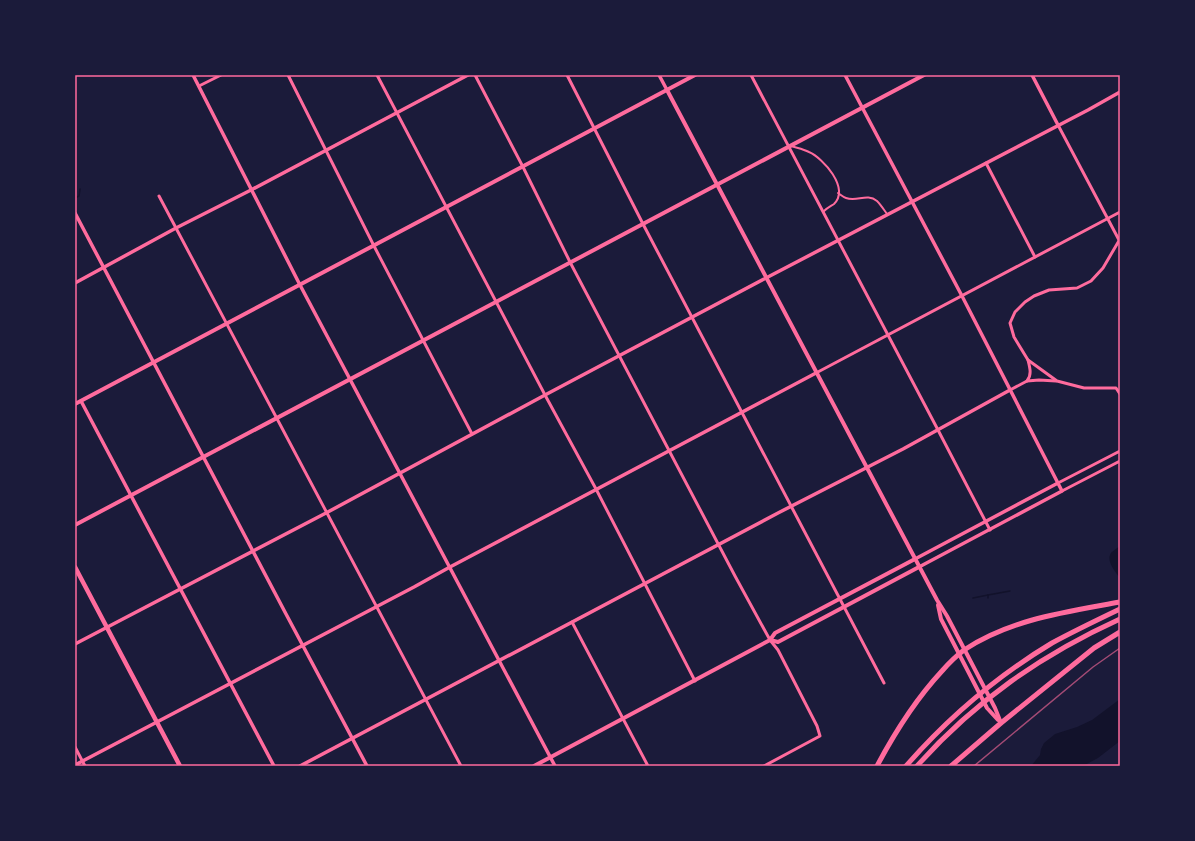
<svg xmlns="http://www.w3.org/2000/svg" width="1195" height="841" font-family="Barlow,sans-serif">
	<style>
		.water { fill: #12122b }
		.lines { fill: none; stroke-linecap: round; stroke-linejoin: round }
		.stream { stroke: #12122b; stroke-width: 1.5 }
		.pedestrian { stroke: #ff6b9d; stroke-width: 2 }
		.minor { stroke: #ff6b9d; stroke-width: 3 }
		.tertiary { stroke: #ff6b9d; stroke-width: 3.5 }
		.secondary { stroke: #ff6b9d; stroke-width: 4 }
		.primary { stroke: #ff6b9d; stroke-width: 4.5 }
		.motorway { stroke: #ff6b9d; stroke-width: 5 }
		.rail { stroke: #a44b75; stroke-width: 1.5 }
		.neatline { fill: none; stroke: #ff6b9d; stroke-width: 1.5 }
	</style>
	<rect width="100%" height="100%" fill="#1b1b3a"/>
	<g class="water">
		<path d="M1120 546V578C1116 573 1107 562 1110 555 1111 551 1117 549 1120 546Z"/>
		<path d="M1120 699V741L1098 758 1083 766H1031L1040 755 1041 749 1044 743 1055 734 1077 727 1092 720Z"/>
	</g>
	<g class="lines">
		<g class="stream">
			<path d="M77 197 79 196 80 189"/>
			<path d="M973 598 988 595"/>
			<path d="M988 598V595L1010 591"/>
		</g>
		<g class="pedestrian">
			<path d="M791 146C797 148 803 149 809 152 823 158 850 188 834 204 831 206 827 208 824 211"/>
			<path d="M838 193C841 195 843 197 846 198 857 202 867 193 877 201 881 205 884 210 887 214"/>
		</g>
		<g class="minor">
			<path d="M288 75 374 246 472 434"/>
			<path d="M377 75 545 395 596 489 695 681"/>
			<path d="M475 75 523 167 571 264 735 576 770 640 778 650 817 726 820 736 764 766"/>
			<path d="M567 75 643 224 884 683"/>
			<path d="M751 75 938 430 990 530"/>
			<path d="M199 86 221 75"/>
			<path d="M1058 125 1119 240"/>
			<path d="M986 163 1035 257"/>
			<path d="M159 196 461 766"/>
			<path d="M1120 239 1103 268 1091 281 1077 288 1049 290 1034 296 1025 302 1015 312 1010 323 1014 337 1028 360 1057 381 1084 388H1116L1120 394"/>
			<path d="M816 373 1120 212"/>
			<path d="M1027 381C1032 375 1030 368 1028 360"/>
			<path d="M1010 390 1027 381 1039 380 1056 381"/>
			<path d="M1058 483 1120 451"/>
			<path d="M1062 491 1120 461"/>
			<path d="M572 622 648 766"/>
			<path d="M75 747 85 766"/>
		</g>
		<g class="tertiary">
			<path d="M193 75 300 285 555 766"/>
			<path d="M659 75 667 90"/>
			<path d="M845 75 962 296 1062 491 919 567"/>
			<path d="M1032 75 1058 125"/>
			<path d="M75 213 286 614 367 766"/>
			<path d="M75 283 176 228 251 190 468 75"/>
			<path d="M81 401 274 766"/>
			<path d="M915 559 1058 483"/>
			<path d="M75 644 326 513 545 395 766 278 1088 110 1120 92"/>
			<path d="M75 765 414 587 450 567 816 373"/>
			<path d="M300 766 778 513 903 449 1010 390"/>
		</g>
		<g class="secondary">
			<path d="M667 90 937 600 947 616 995 708 1001 723"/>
			<path d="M75 404 695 75"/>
			<path d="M75 525 924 75"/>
			<path d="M938 605 941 619 987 708 998 720"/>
			<path d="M770 640 778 642 919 567"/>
			<path d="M534 766 770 640 775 633 915 559"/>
		</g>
		<path class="primary" d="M75 567 180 766"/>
		<g class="motorway">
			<path d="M877 766C895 732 916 699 942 671 949 663 956 656 964 650 1011 619 1066 612 1120 602"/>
			<path d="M906 766C948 718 997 676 1052 643 1074 631 1097 620 1120 609"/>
			<path d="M917 766C975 701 1041 655 1120 619"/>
			<path d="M951 766 1001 723 1094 648 1120 632"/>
		</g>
		<path class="rail" d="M974 766 1093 667 1120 648"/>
	</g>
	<rect width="1195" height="841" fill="none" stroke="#1b1b3a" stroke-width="152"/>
	<rect x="76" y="76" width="1043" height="689" class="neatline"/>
</svg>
